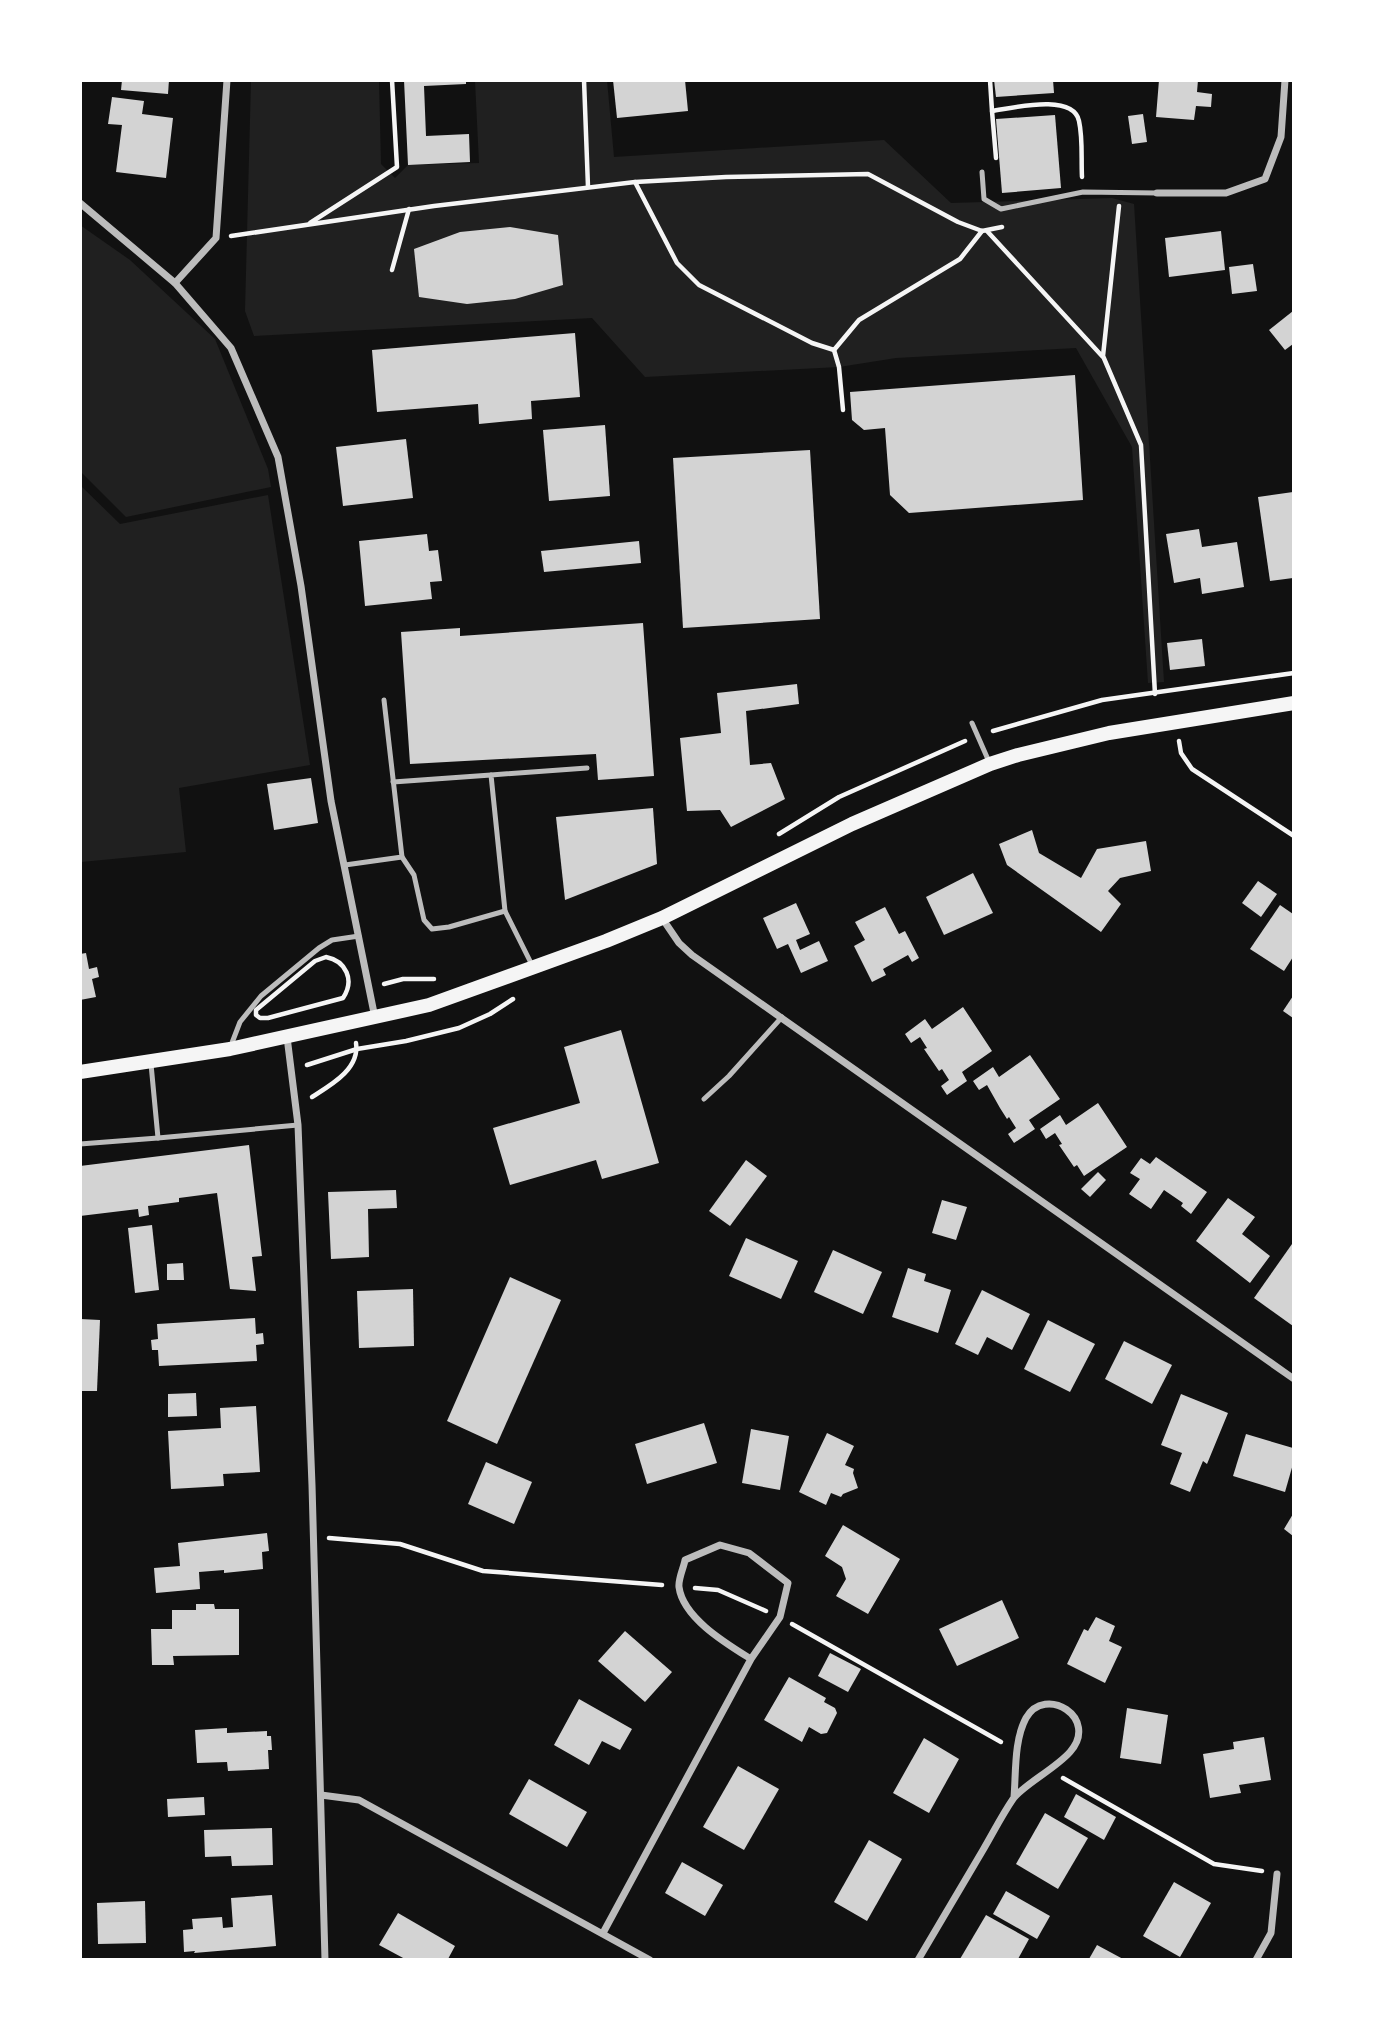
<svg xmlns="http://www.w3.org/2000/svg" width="1374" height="2040" font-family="'Public Sans',sans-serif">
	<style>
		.green { fill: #202020 }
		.building { fill: #d3d3d3 }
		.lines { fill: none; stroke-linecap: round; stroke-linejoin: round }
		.path { stroke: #f5f5f5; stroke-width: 4.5 }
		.service { stroke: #bcbcbc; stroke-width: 5 }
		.minor { stroke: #bcbcbc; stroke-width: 7 }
		.secondary { stroke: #f5f5f5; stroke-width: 14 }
	</style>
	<rect width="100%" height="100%" fill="#111"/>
	<g class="green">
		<path d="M607 80 614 157 884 140 951 203 1112 198 1134 204 1164 682 1148 683 1132 447 1076 348 896 358 839 367 645 377 592 318 254 336 245 311 251 81H379L381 164 395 178 408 165 479 163 475 81Z"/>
		<path d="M80 225 130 260 215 339 268 469 271 487 126 517 81 472Z"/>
		<path d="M81 486 120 524 268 495 310 765 179 788 186 852 81 862Z"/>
	</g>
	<g class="building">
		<path d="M122 80H169L168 94 121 90Z"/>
		<path d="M404 80H466V84L424 86 426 136 469 134 470 162 408 165Z"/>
		<path d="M613 80H685L688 111 617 118Z"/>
		<path d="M994 80H1053L1054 93 996 97Z"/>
		<path d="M1159 80H1198L1197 92 1212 94 1211 107 1196 106 1194 120 1156 117Z"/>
		<path d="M112 97 144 101 142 114 173 118 166 178 116 172 122 125 108 124Z"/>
		<path d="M1143 114 1147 142 1132 144 1128 116Z"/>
		<path d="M1055 115 1061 188 1002 193 996 119Z"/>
		<path d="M510 227 558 235 563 285 515 299 467 304 419 297 414 249 460 232Z"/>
		<path d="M1221 231 1225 270 1169 277 1165 238Z"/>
		<path d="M1253 264 1257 291 1232 294 1229 267Z"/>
		<path d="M1293 311V344L1285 350 1269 330Z"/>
		<path d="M575 333 580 397 531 401 532 419 479 424 478 404 377 412 372 350Z"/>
		<path d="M1075 375 1083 500 909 513 890 495 885 428 864 430 852 420 850 392Z"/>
		<path d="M605 425 610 496 549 501 543 430Z"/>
		<path d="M406 439 413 498 343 506 336 447Z"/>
		<path d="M810 450 820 619 683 628 673 458Z"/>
		<path d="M1293 492V578L1270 581 1258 497Z"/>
		<path d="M1199 529 1202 547 1237 542 1244 587 1202 594 1200 578 1174 583 1166 534Z"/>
		<path d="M427 534 429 551 438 550 442 581 430 582 432 599 365 606 359 541Z"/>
		<path d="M639 541 641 563 544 572 541 551Z"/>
		<path d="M643 623 654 776 598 780 596 754 410 764 401 632 460 628V636Z"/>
		<path d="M1202 639 1205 666 1170 670 1167 643Z"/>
		<path d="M797 684 799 704 746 711 750 765 771 763 785 799 731 827 720 810 687 811 680 738 721 733 717 693Z"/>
		<path d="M311 778 318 823 274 830 267 784Z"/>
		<path d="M653 808 657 864 565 900 556 817Z"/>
		<path d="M1032 830 1039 853 1081 878 1097 849 1146 841 1151 871 1120 878 1108 891 1121 904 1101 932 1007 865 999 844Z"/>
		<path d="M973 873 993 913 944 935 926 897Z"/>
		<path d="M1258 881 1277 894 1261 917 1242 903Z"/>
		<path d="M796 903 810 934 796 940 800 950 819 941 828 961 801 973 788 944 777 949 763 918Z"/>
		<path d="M1280 905 1293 914V957L1284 971 1250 949Z"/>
		<path d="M885 907 899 934 905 931 919 958 912 962 908 955 883 969 886 975 872 982 854 946 865 940 855 922Z"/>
		<path d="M86 953 89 969 97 967 99 977 92 979 96 997 80 1000V954Z"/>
		<path d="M1293 996V1018L1283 1011Z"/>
		<path d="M963 1007 992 1051 962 1072 967 1081 947 1095 941 1086 949 1080 942 1069 939 1071 924 1049 927 1048 920 1037 911 1043 905 1034 925 1019 932 1029Z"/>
		<path d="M621 1030 659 1163 602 1179 596 1160 510 1185 493 1128 580 1103 564 1047Z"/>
		<path d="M1030 1055 1060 1099 1029 1120 1035 1129 1014 1143 1008 1134 1016 1128 1009 1117 1007 1119 1000 1108 987 1085 979 1090 973 1081 993 1067 999 1077Z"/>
		<path d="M1098 1103 1127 1147 1084 1176 1077 1165 1074 1167 1059 1145 1062 1144 1055 1133 1046 1139 1040 1129 1060 1115 1066 1125Z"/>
		<path d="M249 1145 262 1256 252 1257 256 1291 230 1289 217 1193 179 1198V1202L148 1206 149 1215 139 1217 138 1209 80 1216V1166Z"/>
		<path d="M1156 1157 1207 1192 1191 1214 1181 1206 1183 1203 1164 1190 1151 1209 1129 1194 1140 1179 1130 1173 1141 1158 1150 1164Z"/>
		<path d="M746 1160 767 1176 730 1226 709 1211Z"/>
		<path d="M1098 1172 1106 1180 1090 1197 1081 1189Z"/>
		<path d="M396 1190 397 1208 368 1209 369 1257 331 1259 328 1192Z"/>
		<path d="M1228 1198 1255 1217 1242 1234 1270 1256 1250 1283 1196 1241Z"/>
		<path d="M942 1200 967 1207 956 1240 932 1233Z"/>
		<path d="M152 1225 159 1290 135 1293 128 1228Z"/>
		<path d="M746 1238 798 1261 781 1299 729 1276Z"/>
		<path d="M1292 1244 1293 1246V1326L1254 1298Z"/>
		<path d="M833 1250 882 1272 863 1314 814 1292Z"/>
		<path d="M183 1263 184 1280H167V1264Z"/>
		<path d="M908 1268 926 1274 924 1281 951 1290 938 1333 892 1317Z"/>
		<path d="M510 1277 561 1300 497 1444 447 1421Z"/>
		<path d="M413 1289 414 1346 359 1348 357 1291Z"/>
		<path d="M982 1290 1030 1314 1012 1350 987 1337 978 1355 955 1344Z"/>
		<path d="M255 1318 256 1334 263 1333 264 1344 256 1345 257 1361 159 1366 158 1350H152L151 1340 158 1339 157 1324Z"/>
		<path d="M80 1319 100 1320 97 1391H80Z"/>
		<path d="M1048 1320 1095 1344 1070 1392 1024 1369Z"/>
		<path d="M1124 1341 1172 1365 1152 1404 1105 1379Z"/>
		<path d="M196 1393 197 1416 168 1417V1394Z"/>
		<path d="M1181 1394 1228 1413 1207 1464 1203 1461 1190 1492 1170 1484 1182 1453 1161 1445Z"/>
		<path d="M256 1406 260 1472 223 1474 224 1486 171 1489 168 1431 221 1428 220 1408Z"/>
		<path d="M704 1423 717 1463 647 1484 635 1444Z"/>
		<path d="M751 1429 789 1436 780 1490 742 1483Z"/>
		<path d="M827 1433 854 1446 845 1465 854 1469 853 1473 858 1488 843 1494 841 1497 831 1493 826 1505 799 1492Z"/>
		<path d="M1246 1434 1293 1448V1464L1285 1492 1233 1476Z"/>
		<path d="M486 1462 532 1482 514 1524 468 1504Z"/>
		<path d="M1293 1514V1536L1284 1529Z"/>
		<path d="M843 1525 900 1559 868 1614 836 1596 846 1579 842 1567 825 1556Z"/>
		<path d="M267 1533 269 1551 262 1552 263 1569 224 1573V1570L199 1572 200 1589 156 1593 154 1568 180 1566 178 1543Z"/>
		<path d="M1002 1600 1019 1638 957 1666 939 1629Z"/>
		<path d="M196 1604H214L215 1609H239V1655L173 1656 174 1665H152L151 1629H172V1610H196Z"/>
		<path d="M1096 1617 1115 1626 1109 1641 1122 1647 1105 1683 1067 1664 1084 1629 1088 1631Z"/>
		<path d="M625 1631 672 1672 645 1702 598 1661Z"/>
		<path d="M830 1653 861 1669 848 1692 818 1676Z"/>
		<path d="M789 1677 826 1698 824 1702 835 1708 837 1713 827 1733 821 1734 809 1727 802 1742 764 1720Z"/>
		<path d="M579 1699 632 1729 620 1750 602 1741 589 1765 554 1745Z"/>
		<path d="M1127 1708 1168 1715 1161 1764 1120 1758Z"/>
		<path d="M227 1728V1733L267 1731V1736H271L272 1750H268L269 1769 228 1771 227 1762 197 1763 195 1730Z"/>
		<path d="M1264 1737 1271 1780 1239 1785 1241 1793 1210 1798 1203 1754 1234 1749 1233 1742Z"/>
		<path d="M924 1738 959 1759 929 1813 893 1793Z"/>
		<path d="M738 1766 779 1789 744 1850 703 1827Z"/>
		<path d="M529 1779 587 1812 567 1847 509 1814Z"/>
		<path d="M1076 1794 1116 1817 1104 1840 1064 1817Z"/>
		<path d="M204 1797 205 1815 168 1817 167 1799Z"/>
		<path d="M1045 1813 1088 1838 1058 1889 1016 1864Z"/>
		<path d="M272 1828 273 1865 232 1866 231 1856 205 1857 204 1830Z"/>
		<path d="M869 1840 902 1859 867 1921 834 1902Z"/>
		<path d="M682 1862 723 1885 705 1916 665 1893Z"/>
		<path d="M1174 1882 1211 1903 1180 1957 1143 1936Z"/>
		<path d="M1006 1891 1050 1916 1037 1939 993 1914Z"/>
		<path d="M272 1895 276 1946 194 1953 195 1951 184 1952 183 1930 193 1929 192 1919 222 1917 223 1928 233 1927 231 1898Z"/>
		<path d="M145 1901 146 1943 98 1944 97 1903Z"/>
		<path d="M398 1913 455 1946 448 1959H405L379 1945Z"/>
		<path d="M986 1915 1029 1939 1018 1959H960Z"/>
		<path d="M1097 1945 1123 1959H1089Z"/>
	</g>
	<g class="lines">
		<g class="path">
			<path d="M584 80 588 187"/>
			<path d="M990 80 992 111C1013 108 1073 93 1079 121 1083 139 1081 159 1082 177"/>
			<path d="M992 111 996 158"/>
			<path d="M635 182 677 263 699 285 812 343 834 350 859 320 960 259 982 231"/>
			<path d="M1119 206 1103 356 1141 445 1155 694"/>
			<path d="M310 223 397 167 392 80"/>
			<path d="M987 231 1102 356"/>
			<path d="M231 236 434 206 635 182 726 177 868 174 958 222 982 231 1002 227"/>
			<path d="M392 270 409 209"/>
			<path d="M834 350 839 367 843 410"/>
			<path d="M993 731 1102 700 1294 673"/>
			<path d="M1179 741 1181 753 1192 769 1294 836"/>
			<path d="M779 834 839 797 965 741"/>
			<path d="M326 957C346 961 355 980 343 998L268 1018H260L256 1015V1010L315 961Z"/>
			<path d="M384 984 403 979H434"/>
			<path d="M307 1065 357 1049 406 1041 459 1028 490 1014 513 999"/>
			<path d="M312 1097C331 1085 360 1069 356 1043"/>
			<path d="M329 1538 400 1544 483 1571 662 1585"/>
			<path d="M695 1588 718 1590 766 1611"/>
			<path d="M792 1624 1001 1742"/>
			<path d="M1063 1778 1214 1864 1262 1871"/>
		</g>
		<g class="service">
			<path d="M982 172 984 199 1001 209 1083 192 1157 193"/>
			<path d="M972 723 990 764"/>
			<path d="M393 782 491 775"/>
			<path d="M402 857 414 875 424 920 432 929 449 927 505 911"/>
			<path d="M345 865 402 857 384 700"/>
			<path d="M532 965 505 911 491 775 587 768"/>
			<path d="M230 1048 240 1022 261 996 319 948 332 940 359 936"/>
			<path d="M704 1099 729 1076 782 1017"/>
			<path d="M158 1138 298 1125"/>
			<path d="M80 1144 158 1138 151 1064"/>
		</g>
		<g class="minor">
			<path d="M1157 193H1226L1265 179 1281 137 1285 80"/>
			<path d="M80 203 175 283 231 348 278 457 301 586 331 801 375 1018"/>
			<path d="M175 283 216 238 227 80"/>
			<path d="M662 918 679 943 692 955 1294 1379"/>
			<path d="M287 1037 298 1125 312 1485 325 1960"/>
			<path d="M321 1795 359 1800 650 1960"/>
			<path d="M603 1933 751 1659 780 1617 788 1583 749 1553 720 1545 685 1560C684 1567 678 1579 679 1587 683 1618 727 1644 751 1659"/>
			<path d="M918 1960C940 1923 962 1886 983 1850 993 1833 1002 1815 1013 1799 1023 1785 1055 1769 1070 1752 1100 1718 1045 1684 1026 1718 1014 1740 1016 1773 1014 1797"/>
			<path d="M1256 1960 1271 1933 1277 1874"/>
		</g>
		<path class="secondary" d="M80 1072 230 1049 429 1005 606 941 662 918 852 824 990 764 1018 755 1109 733 1294 703"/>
	</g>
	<rect width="1374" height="2040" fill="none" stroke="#ffffff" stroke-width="164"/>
</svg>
